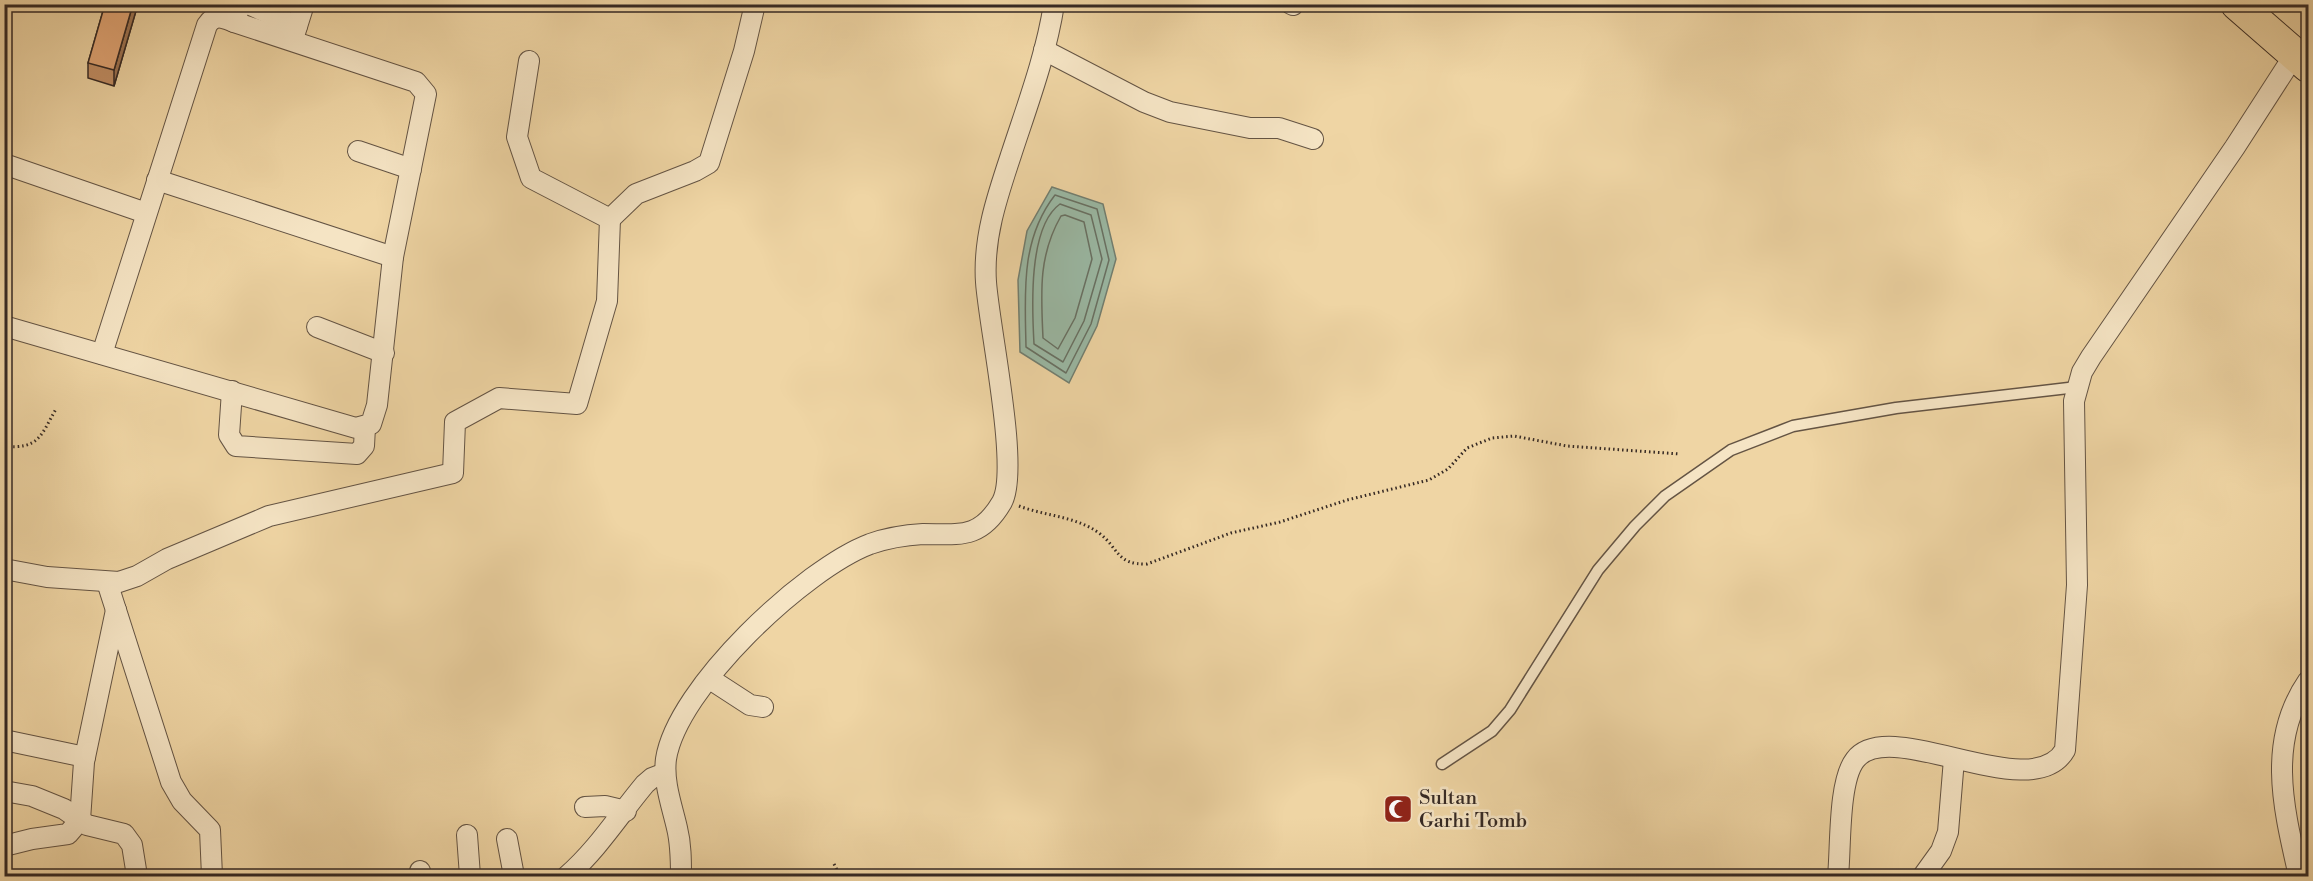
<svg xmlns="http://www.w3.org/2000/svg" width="2313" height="881" font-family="'Libre Bodoni',serif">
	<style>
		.water { fill: #9ab9a5; stroke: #727f71; stroke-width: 1.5 }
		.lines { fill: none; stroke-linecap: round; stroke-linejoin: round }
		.shore { stroke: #687164; stroke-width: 1.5 }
		.service-casing { stroke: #645444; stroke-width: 13 }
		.minor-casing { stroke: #645444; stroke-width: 22 }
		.primary-casing { stroke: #352924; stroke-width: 34 }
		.path { stroke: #352924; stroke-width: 3; stroke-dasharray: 1.5 3; stroke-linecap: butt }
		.service { stroke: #f5e4c4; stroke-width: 10 }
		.minor { stroke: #f5e4c4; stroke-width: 20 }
		.primary { stroke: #efd5a4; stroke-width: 32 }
		.wall { fill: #c28f65; stroke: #352924; stroke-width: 1.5 }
		.shaded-wall { fill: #9e7453; stroke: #352924; stroke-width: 1.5 }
		.building { fill: #e2a676; stroke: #352924; stroke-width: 1.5 }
		.labels { text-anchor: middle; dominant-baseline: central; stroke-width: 5; stroke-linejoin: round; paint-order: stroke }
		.poi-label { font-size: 20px; fill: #352924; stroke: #f5e4c4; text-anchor: start }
	</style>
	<rect width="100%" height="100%" fill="#efd5a4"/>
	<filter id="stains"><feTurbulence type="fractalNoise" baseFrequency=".00333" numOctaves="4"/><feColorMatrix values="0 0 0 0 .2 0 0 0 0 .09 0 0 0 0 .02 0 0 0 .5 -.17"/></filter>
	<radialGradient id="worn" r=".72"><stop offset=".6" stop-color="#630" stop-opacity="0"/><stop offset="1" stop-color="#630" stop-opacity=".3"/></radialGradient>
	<path class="water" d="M1052 187 1103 204 1116 259 1097 326 1069 383 1020 352 1018 280 1027 231Z"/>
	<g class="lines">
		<g class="shore">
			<path d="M1055 195 1097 209 1109 260 1091 324 1066 373 1026 347C1025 294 1020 240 1055 195Z"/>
			<path d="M1060 204 1091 215 1102 259 1084 321 1063 362 1034 344C1032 308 1028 227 1060 204Z"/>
			<path d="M1065 215 1084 222 1092 259 1075 318 1058 349 1043 338C1041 293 1038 256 1061 216Z"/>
		</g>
		<g class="service-casing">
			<path id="service" d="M1442 764 1492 731 1510 710 1598 570 1635 526 1665 496 1731 450 1793 426 1896 408 2077 387"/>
		</g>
		<g class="minor-casing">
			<g id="minor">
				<path d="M248 4 297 26"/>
				<path d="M1291 4 1293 5"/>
				<path d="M294 36 304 4"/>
				<path d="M1044 50 1144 102 1170 112 1250 128H1279L1313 139"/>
				<path d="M358 151 411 169"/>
				<path d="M4 164 146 213"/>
				<path d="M157 180 393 257"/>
				<path d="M610 219 636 194 695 171 709 163 744 51 755 4"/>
				<path d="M4 326 356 428 371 424 377 405 393 257 426 94 416 82 234 22"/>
				<path d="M317 327 384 353"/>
				<path d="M102 354 207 25C215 13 224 18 234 22L241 4"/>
				<path d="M232 391 229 435 236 446 357 454 364 446 365 427"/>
				<path d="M4 569 47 577 119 582 137 576 167 559 269 516 453 473 455 422 499 398 577 404 607 301 610 219 531 178 517 137 529 61"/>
				<path d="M107 582 171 782 182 801 210 830 212 876"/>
				<path d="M710 679 750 705 763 707"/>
				<path d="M4 740 85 757"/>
				<path d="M4 791 32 796 64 809 87 825 124 834 132 845 137 876"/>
				<path d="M585 807 605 806 626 811"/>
				<path d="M467 835 470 876"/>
				<path d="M507 839 514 876"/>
				<path d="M4 846 32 839 68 834 80 820 84 762 116 610"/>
				<path d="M419 876 420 871"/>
				<path d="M567 876C598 849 619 815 645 784L652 778 665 773"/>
				<path d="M681 876C681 860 681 844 677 828 672 806 663 782 666 759 677 688 804 569 870 544 887 538 905 535 923 534 959 534 980 540 1002 502 1020 469 989 327 986 282 983 238 997 197 1011 155 1027 106 1046 56 1054 4"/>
				<path d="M1838 876C1841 848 1838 782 1855 760 1889 714 2032 808 2065 750L2077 585 2074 401 2082 372 2091 357 2235 147 2295 54"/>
				<path d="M1923 876 1941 851 1948 832 1954 759"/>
				<path d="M2299 876C2284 810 2266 742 2308 681"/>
			</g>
		</g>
		<g class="primary-casing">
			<path id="primary" d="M2237 4 2308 66"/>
		</g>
		<g class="path">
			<path d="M4 446C39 450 41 435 56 409"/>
			<path d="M1019 506C1045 516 1075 516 1099 533 1119 548 1116 565 1147 564L1231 533 1280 522 1347 500 1429 480 1448 469 1467 448 1492 438 1514 436 1567 446 1680 454"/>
			<path d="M834 864 840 876"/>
		</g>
		<use href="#service" class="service"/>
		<use href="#minor" class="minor"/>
		<use href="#primary" class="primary"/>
	</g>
	<path class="wall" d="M105 4H138L114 86 88 78V63Z"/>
	<path class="shaded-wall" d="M133 4H138L114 86V70Z"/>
	<path class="building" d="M105 4H133L114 70 88 63Z"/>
	<defs>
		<g id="mosque-square" transform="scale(1.5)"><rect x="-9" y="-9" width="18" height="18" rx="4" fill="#8f2418" stroke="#f5e4c4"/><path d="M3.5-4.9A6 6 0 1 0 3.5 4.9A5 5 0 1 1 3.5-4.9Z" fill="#fff"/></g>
	</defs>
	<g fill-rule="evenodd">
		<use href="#mosque-square" x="1398" y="809"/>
	</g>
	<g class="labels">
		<g class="poi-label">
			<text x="1419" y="798">Sultan<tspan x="1419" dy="23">Garhi Tomb</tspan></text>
		</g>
	</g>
	<rect width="2313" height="881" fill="none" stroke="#efd5a4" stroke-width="24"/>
	<rect x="6" y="6" width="2301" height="869" fill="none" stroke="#352924" stroke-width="3"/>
	<rect x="12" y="12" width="2289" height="857" fill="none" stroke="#352924" stroke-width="1.5"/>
	<rect width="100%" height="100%" filter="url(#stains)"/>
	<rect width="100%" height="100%" fill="url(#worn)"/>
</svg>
